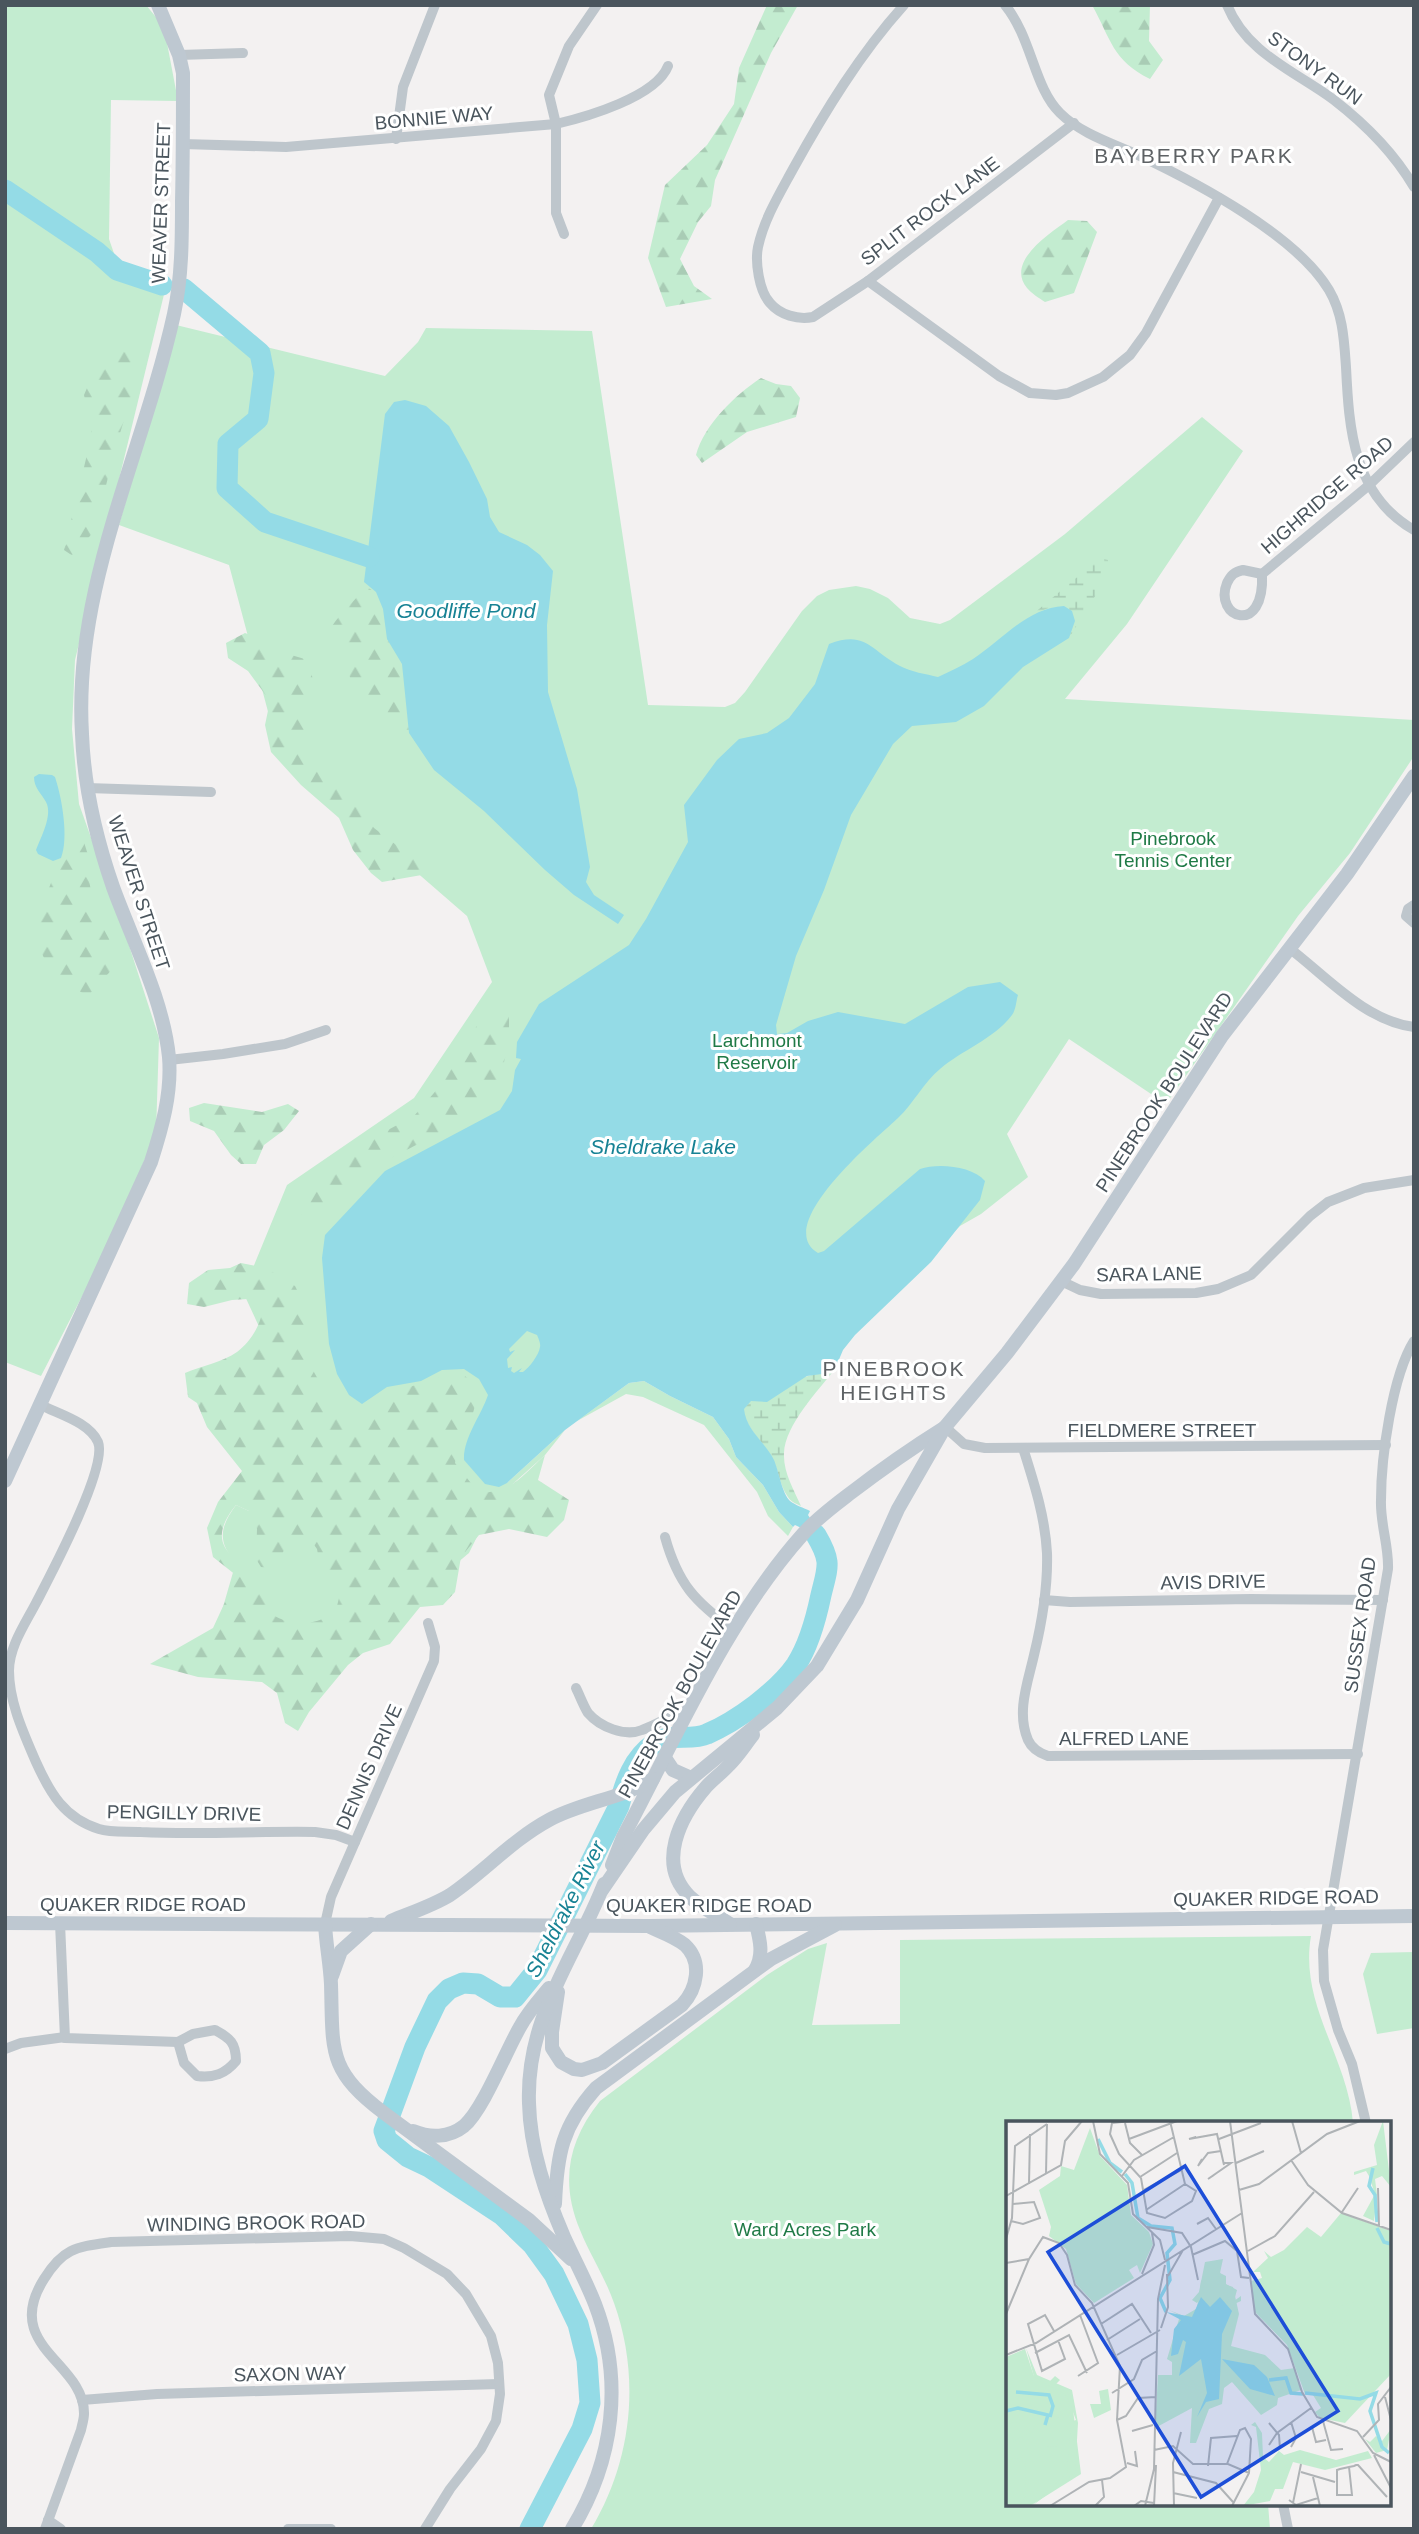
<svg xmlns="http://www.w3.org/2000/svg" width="1419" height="2534" font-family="Helvetica,sans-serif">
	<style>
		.green { fill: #c3ecd0 }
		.forest { fill: url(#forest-firs); fill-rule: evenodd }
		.wetland { fill: url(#wetland-marsh) }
		.water { fill: #94dbe6; fill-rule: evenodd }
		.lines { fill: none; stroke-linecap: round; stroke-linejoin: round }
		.river { stroke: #94dbe6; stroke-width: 21 }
		.street { stroke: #bec6cc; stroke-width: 10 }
		.secondary { stroke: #bec8d1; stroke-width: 14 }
		.labels { text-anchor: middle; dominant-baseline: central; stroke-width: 6; stroke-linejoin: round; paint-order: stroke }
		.street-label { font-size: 19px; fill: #4a555d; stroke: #fff }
		.park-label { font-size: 19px; fill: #1f7a46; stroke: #fff }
		.neighbourhood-label { font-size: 21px; letter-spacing: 2px; fill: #5e6265; stroke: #fff }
		.water-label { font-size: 21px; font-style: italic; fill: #178294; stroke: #fff }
		.inset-river { fill: none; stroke: #94dbe6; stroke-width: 3.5 }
		.inset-road { fill: none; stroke: #afb3b6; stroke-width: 2 }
		.view { fill: #1d4ed8; fill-opacity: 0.15; stroke: #1d4ed8; stroke-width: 3.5 }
		.inset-edge { fill: none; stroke: #4a555d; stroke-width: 3.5 }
	</style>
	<defs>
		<pattern id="forest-firs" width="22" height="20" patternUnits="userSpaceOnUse" patternTransform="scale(1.75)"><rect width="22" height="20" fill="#c3ecd0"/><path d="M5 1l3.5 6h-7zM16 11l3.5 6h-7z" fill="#a9ccb5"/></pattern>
		<pattern id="wetland-marsh" width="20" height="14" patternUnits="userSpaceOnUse" patternTransform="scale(1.75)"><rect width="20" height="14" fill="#c3ecd0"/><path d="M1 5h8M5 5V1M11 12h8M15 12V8" fill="none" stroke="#a9ccb5"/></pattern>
	</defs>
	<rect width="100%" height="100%" fill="#f3f1f1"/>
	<g class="green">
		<path d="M5 5H146L164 27 178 101 111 100 109 239 117 262 168 278 75 660 72 729 79 804 124 930 159 1038 156 1133 108 1246 41 1376 5 1362Z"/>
		<path d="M176 325 385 376 418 342 426 328 592 331 648 705 725 707 735 703 745 692 802 611 817 596 829 590 856 586 870 589 888 598 910 618 940 624 950 620 1065 534 1202 417 1243 451 1127 624 1065 699 1414 720V756L1350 853 1298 916 1166 1104 1069 1039 1007 1134 1028 1177 981 1214 960 1226 757 1423 652 1370 548 1395 507 1483 565 1430 545 1455 506 1490 499 1492 469 1553 413 1600 210 1652 236 1562C216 1542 221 1525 236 1505L249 1511 259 1480 201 1413 238 1390 262 1333 243 1292 287 1185 414 1098 492 982 467 916 279 753 229 565 119 525Z"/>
		<path d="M644 1381 670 1396 713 1417 729 1439 736 1457 763 1485 779 1512 793 1527 788 1536 768 1516 757 1492 704 1425 643 1397 626 1394 577 1421 629 1383Z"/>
		<path d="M1311 1936C1299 2004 1348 2058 1353 2123H1008V2504H1268L1270 2529H591C632 2461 641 2378 614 2303 605 2277 590 2255 580 2230 560 2182 568 2141 600 2101L767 1975 808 1949 827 1943 812 2025 900 2024V1940Z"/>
		<path d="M1414 1952V2028L1377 2034 1363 1974 1371 1953Z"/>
	</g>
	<g class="forest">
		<path d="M767 5H798L771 53 715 180 711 206 698 222 680 259 694 286 712 299 666 307 648 258 665 185 707 145 734 104 739 68Z"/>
		<path d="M1092 5H1150L1149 41 1163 60 1150 79C1112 60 1111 39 1092 5Z"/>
		<path d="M1068 220 1087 221 1097 232 1074 293 1045 302C1039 298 1031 293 1027 288 1005 261 1051 233 1068 220Z"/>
		<path d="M114 343 130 345 139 359 137 379 115 449 95 530 73 556 64 550 92 434 84 395 90 381Z"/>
		<path d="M761 378 776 384 791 386 800 398 796 417 747 432 702 463 696 455C704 425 735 395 761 378Z"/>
		<path d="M365 586 375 592 383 608 387 639 402 664 409 733 434 770 394 732 368 712 354 695 344 652 332 626C343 610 357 600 365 586Z"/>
		<path d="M245 633 259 638 281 652 308 660 313 680 307 704 304 739 320 765 350 796 374 828 412 857 444 859 433 873 382 882 371 873 353 850 339 818 301 785 271 752 265 725 270 701 248 671 228 658 226 643Z"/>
		<path d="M78 823 88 855 89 880 95 913 109 939 116 965 88 996C35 966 27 940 51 883 53 878 57 874 60 869 68 855 73 839 78 823Z"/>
		<path d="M509 1014V1042L500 1078 491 1100 473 1115 380 1164 332 1211 301 1215 327 1171 345 1153 414 1116 440 1086 454 1058 479 1023Z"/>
		<path d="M204 1103 262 1112 288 1104 299 1111 284 1130 264 1145 256 1164H241L231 1155 214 1131 190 1121 189 1108Z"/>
		<path d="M241 1263 266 1268 295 1286 307 1310 310 1365 328 1397 348 1414 364 1415 397 1391 447 1375 462 1374 473 1382 478 1395 471 1420 459 1442 455 1463 478 1492C510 1495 523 1475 545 1455L538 1480 569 1500 564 1520 547 1537 509 1529 479 1535 461 1557 455 1592 443 1605 420 1607 390 1644 363 1653 348 1665 309 1712 298 1731 285 1723 277 1693 262 1682 198 1677 150 1664 213 1628 237 1576 213 1557 207 1528 218 1502 242 1471 207 1427 197 1403 188 1397 185 1373C201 1366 223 1362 237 1352 253 1340 265 1318 263 1298L232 1300 204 1307 187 1304 189 1283 208 1270 230 1268ZM236 1505 251 1512 257 1529 256 1559 261 1567 271 1568C281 1559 284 1551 288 1540L307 1535 317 1549 321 1571 340 1594 335 1614C310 1625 295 1628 271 1614 269 1607 268 1599 266 1592 252 1559 196 1555 236 1505Z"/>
	</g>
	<g class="wetland">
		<path d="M1104 559 1108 560C1109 581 1080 619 1069 638L1075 621 1051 607 1033 614 1094 563Z"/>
		<path d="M835 1369C818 1391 785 1425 784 1453 783 1472 794 1490 801 1506 795 1503 791 1502 788 1497 779 1485 779 1469 771 1456 761 1440 746 1428 743 1409 756 1395 790 1381 808 1376 818 1373 827 1374 835 1369Z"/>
	</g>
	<g class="water">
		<path d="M405 400 426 406 449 426 469 462 487 499 490 517 499 532 527 545 540 555 553 571 547 625 548 692 577 789 590 867 586 882 594 895 624 915 618 924 574 895 545 870 484 811 434 770 409 733 402 664 387 639 383 609 376 592 364 582 385 414 394 402Z"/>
		<path d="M1064 606 1072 611 1075 621 1069 638 1023 667 984 706 956 722 912 726 893 744 851 815 824 890 796 956 776 1025 777 1034 787 1033 808 1021 838 1012 905 1024 968 987 1000 982 1018 995C1016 1001 1016 1010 1012 1015 994 1039 962 1050 940 1069 923 1083 914 1103 898 1118 878 1137 771 1225 818 1253L824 1251 920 1169C938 1163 972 1166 985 1181L980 1200 931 1262 855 1335 843 1350 835 1369 829 1373 807 1376 767 1402 751 1401 744 1409C746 1430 765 1442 774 1460 779 1472 782 1493 790 1501 795 1505 804 1508 810 1511L808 1515 817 1529 816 1535 795 1525 793 1527 779 1512 763 1485 736 1457 729 1439 713 1417 670 1396 644 1381 629 1383 565 1430 507 1483 499 1487 485 1484 464 1460C463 1438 481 1416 488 1395L479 1379 464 1369 442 1370 421 1381 387 1387 362 1404 349 1395 337 1374 329 1344 322 1258 325 1235 385 1171 500 1110 512 1091 515 1070 521 1059 516 1058 517 1042 539 1004 629 945 646 919 688 842 684 805 717 760 739 739 767 733 789 718 815 684 829 644C866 630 870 650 900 666 911 672 926 674 938 677 950 671 962 666 973 659 1002 640 1027 608 1064 606ZM527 1331 537 1335C538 1337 541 1344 540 1347 539 1355 529 1368 523 1372H519L522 1368 514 1373 511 1371 512 1367 508 1368 507 1359 515 1350 510 1352 509 1349Z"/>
		<path d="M39 774 52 775 55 777C62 798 69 838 61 858L53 861 38 854 36 850C41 837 53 815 46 802 41 793 34 788 34 777Z"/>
	</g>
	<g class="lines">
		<g class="river">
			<path d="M5 190 97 252 117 270 162 285"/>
			<path d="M184 289 260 353 264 373 258 419 228 444 227 488 265 522 369 557"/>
			<path d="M530 2529 582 2429 590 2403 587 2360 578 2324 554 2274 533 2245 502 2215 429 2167 408 2157 387 2140 384 2131 415 2047 437 2001 449 1989 463 1983 478 1984 500 1997H515L537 1970 619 1806C625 1782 633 1758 655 1743 669 1733 692 1741 707 1734 737 1721 777 1692 796 1665 809 1645 816 1619 821 1595 828 1566 832 1562 816 1535"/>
		</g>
		<g class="street">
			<path d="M904 5C860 54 825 111 793 169 780 193 764 219 758 247 755 262 759 291 770 303 780 315 798 320 813 317L868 281 1074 123"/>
			<path d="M1005 5C1032 38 1034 88 1060 113 1081 134 1114 144 1140 156 1197 183 1296 235 1329 290 1343 314 1344 339 1346 367 1349 429 1353 495 1414 530"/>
			<path d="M1227 5C1247 54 1295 71 1334 100 1365 124 1394 153 1414 187"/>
			<path d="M179 55 243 53"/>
			<path d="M396 139 403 87 435 5"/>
			<path d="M183 144 286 147 556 124C586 117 656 97 668 66"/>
			<path d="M564 234 556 213V124L549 95 569 46 597 5"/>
			<path d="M868 281 999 376 1030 393 1056 395 1068 393 1103 377 1130 355 1146 333 1219 198"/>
			<path d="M1243 570 1262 574C1265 637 1213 618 1227 583 1231 575 1234 572 1243 570Z"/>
			<path d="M1262 574 1368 486 1414 442"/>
			<path d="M87 788 211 792"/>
			<path d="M1414 905 1408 909 1406 916 1414 923"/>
			<path d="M1289 948C1326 976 1365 1021 1414 1027"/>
			<path d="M169 1060 223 1054 285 1044 326 1030"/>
			<path d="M1061 1281 1080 1290 1101 1294 1196 1293 1218 1289 1251 1275 1310 1216 1328 1202 1364 1188 1414 1180"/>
			<path d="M41 1405C58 1414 89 1422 98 1442 108 1467 50 1576 36 1603 25 1624 9 1647 9 1671 9 1702 24 1734 36 1762 50 1793 64 1818 99 1829 111 1833 128 1831 141 1832 199 1835 257 1831 315 1832L336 1835 355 1842"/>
			<path d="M945 1427 964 1444 985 1448 1386 1445"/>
			<path d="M1023 1448C1034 1483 1045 1516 1047 1553 1048 1587 1042 1622 1034 1655 1028 1682 1016 1712 1028 1740 1032 1749 1039 1753 1048 1756L1358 1754"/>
			<path d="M665 1537C678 1584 695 1602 734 1630"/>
			<path d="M1044 1600 1070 1602 1251 1599 1383 1600"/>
			<path d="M576 1688C580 1696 583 1705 588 1713 600 1727 625 1737 642 1730 659 1724 670 1714 688 1714"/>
			<path d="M60 1923 65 2038 178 2042"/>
			<path d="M325 1924 331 1897 434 1661 435 1647 428 1623"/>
			<path d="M215 2030C230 2038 236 2043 236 2061 225 2074 214 2078 197 2076L184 2063 178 2042 193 2034Z"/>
			<path d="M5 2049 21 2043 65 2037"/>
			<path d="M1366 2123 1352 2064 1338 2030 1324 1981 1323 1950 1388 1569C1389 1546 1380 1524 1381 1500 1381 1458 1392 1376 1414 1341"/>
			<path d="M82 2400 157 2394 499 2384"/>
			<path d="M1283 2504 1288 2529"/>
			<path d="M48 2520 61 2529"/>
			<path d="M45 2529 81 2430C82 2425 84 2419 84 2414 85 2362 1 2347 44 2279 63 2248 76 2247 111 2242L350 2236 384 2239 404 2248 447 2274 466 2294 491 2336 498 2363 500 2394 496 2421 481 2449 450 2489 425 2529"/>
			<path d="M288 2529H331"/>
		</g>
		<g class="secondary">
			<path d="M5 1481 151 1162C162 1128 172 1093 169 1057 163 999 133 942 113 887 96 838 84 786 82 734 73 587 143 454 174 314 182 277 182 239 182 202 183 159 183 116 183 73L179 55 158 5"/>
			<path d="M665 1758 673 1770 691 1778"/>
			<path d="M612 1865 623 1837C677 1736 727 1619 803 1534 817 1518 835 1505 852 1492 882 1469 912 1448 944 1428"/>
			<path d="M602 1890 643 1830 675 1792 777 1708 817 1666 857 1600 898 1509 945 1427 1007 1353 1074 1264 1222 1036 1347 874 1414 776"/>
			<path d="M391 1921C410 1913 432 1906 450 1895 484 1872 512 1840 549 1820 582 1802 621 1799 653 1779"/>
			<path d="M5 1923 648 1926 1414 1916"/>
			<path d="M325 1924C326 1944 330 1964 331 1984 333 2051 327 2070 384 2113L529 2220 571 2259"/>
			<path d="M730 1924C717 1915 702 1908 690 1897 656 1864 680 1817 706 1787 713 1779 722 1773 729 1765 738 1756 745 1745 753 1735"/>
			<path d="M755 1970C764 1955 760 1940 756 1924"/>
			<path d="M332 1976 341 1951 371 1924"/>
			<path d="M558 1992 552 2032V2048L561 2062 574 2069 582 2070 602 2063 682 2005C697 1989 703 1962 685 1945 675 1937 661 1932 650 1927"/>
			<path d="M413 2131C430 2138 449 2138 464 2126 483 2110 506 2051 520 2027 528 2012 539 2000 549 1988"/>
			<path d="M555 2204C557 2154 562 2126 596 2088L771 1959 835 1925"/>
			<path d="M572 2529C614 2460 624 2380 595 2304 586 2281 574 2259 564 2237 546 2195 530 2149 529 2103 526 2017 574 1960 604 1884"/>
		</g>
	</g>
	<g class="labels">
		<g class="street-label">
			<text transform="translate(1315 68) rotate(36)">STONY RUN</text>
			<text transform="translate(434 118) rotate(-5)">BONNIE WAY</text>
			<text transform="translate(161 203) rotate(-88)">WEAVER STREET</text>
			<text transform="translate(930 211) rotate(-37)">SPLIT ROCK LANE</text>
			<text transform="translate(1327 495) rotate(-41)">HIGHRIDGE ROAD</text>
			<text transform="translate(139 893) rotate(72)">WEAVER STREET</text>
			<text transform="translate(1164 1092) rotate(-57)">PINEBROOK BOULEVARD</text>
			<text transform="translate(1149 1274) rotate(-1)">SARA LANE</text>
			<text x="1162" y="1430">FIELDMERE STREET</text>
			<text transform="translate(1213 1582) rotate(-1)">AVIS DRIVE</text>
			<text transform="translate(1360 1625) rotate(-82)">SUSSEX ROAD</text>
			<text transform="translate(680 1694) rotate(-61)">PINEBROOK BOULEVARD</text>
			<text x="1124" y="1738">ALFRED LANE</text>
			<text transform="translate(369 1767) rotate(-66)">DENNIS DRIVE</text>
			<text transform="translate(184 1813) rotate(1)">PENGILLY DRIVE</text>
			<text transform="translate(1276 1898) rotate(-1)">QUAKER RIDGE ROAD</text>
			<text x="143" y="1904">QUAKER RIDGE ROAD</text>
			<text x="709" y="1905">QUAKER RIDGE ROAD</text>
			<text transform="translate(256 2223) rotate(-1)">WINDING BROOK ROAD</text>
			<text transform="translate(290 2374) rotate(-1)">SAXON WAY</text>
		</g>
		<g class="park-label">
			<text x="1173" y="838">Pinebrook<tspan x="1173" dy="22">Tennis Center</tspan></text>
			<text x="757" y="1040">Larchmont<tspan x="757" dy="22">Reservoir</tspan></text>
			<text x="805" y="2229">Ward Acres Park</text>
		</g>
		<g class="neighbourhood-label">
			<text x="1194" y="155">BAYBERRY PARK</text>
			<text x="894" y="1368">PINEBROOK<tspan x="894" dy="24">HEIGHTS</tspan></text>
		</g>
		<g class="water-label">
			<text x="466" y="610">Goodliffe Pond</text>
			<text x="663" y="1146">Sheldrake Lake</text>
			<text transform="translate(565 1909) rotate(-63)">Sheldrake River</text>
		</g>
	</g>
	<g transform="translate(1006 2121)">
		<rect width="385" height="385" fill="#f3f1f1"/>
		<path d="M84 7 94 35 121 64 125 94 143 111 147 123 134 152 131 144 123 149 128 157 88 182 70 163 60 128 43 115 45 106 33 69 54 55 55 45 68 49ZM335 92 385 110V253L339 302 314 297 309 291 315 287 307 274 299 273 281 224 248 190 245 160 256 157 254 151H247L262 137 258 130 265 136 278 129 301 106 315 116ZM212 143 217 163 227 166 233 193 225 225 259 234 275 249 289 247 295 269 272 277 271 284 255 294 226 261 218 267 216 283 203 288 190 322H184L186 287 149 307 152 254H166V241L161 238 173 198 186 196H177L163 189 178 195 190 188 189 195 193 176 195 160ZM19 228 28 255 48 263 44 260 49 255 54 259 49 264 65 272 75 353 24 385H0V236ZM102 268 105 289 88 297 84 283H95L93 270Z" fill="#c3ecd0"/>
		<path d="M377 0 385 66 376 55 369 58 371 74 368 100 357 95 369 73 363 55 360 50 348 54V51L371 44 368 24ZM217 138 214 152 220 155V163L231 169 228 180 235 175V180L226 184 213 175 204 185 196 175 191 182 186 179 193 171 199 141ZM340 154 356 162 377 202 375 231 358 238 350 249 344 246 341 255 336 202 327 201 323 220V200L329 186 348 181 337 164ZM20 227 31 254 66 269 72 302 69 352 26 385 61 352 65 301 70 299 61 275 28 256ZM0 281H14L53 297 20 290 11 301 0 303ZM249 301 256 312 257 336 263 341 273 330 278 334 294 329 330 339 362 330 366 337 319 349 287 341 277 368H269L264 380 237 385 248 371 255 349 250 306 245 304ZM29 303 43 309 52 318 51 325 41 326 27 319 21 328H4L1 323 26 311ZM385 308 381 329 370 332 359 318 364 321 370 315 376 320ZM19 336 20 375 13 385H0V339Z" fill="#c3ecd0"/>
		<path d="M195 176 204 186 214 176 226 190 216 213 213 278 200 281 191 296 201 272 195 238 173 255 180 221 177 219 172 233 165 235 168 208 175 199 160 191 186 196ZM216 238 248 244 261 256 269 275 244 268Z" fill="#94dbe6"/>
		<path class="inset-river" d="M92 18 104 42 116 51M367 47 363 65 369 74 371 101M119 53 126 62 132 97 145 105 166 107 169 123 161 132 164 159 154 177 160 191M371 107 378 121 385 123M263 259 280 257 285 272 297 273M10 271 43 274 47 285 44 296M299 272 354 278 370 272 364 290 376 326 383 332M0 290 12 287 42 294 39 304"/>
		<path class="inset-road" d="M87 0 94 33 122 62 127 93 154 119 159 139M125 0 106 2 104 13 113 33 135 57 141 92 159 97 186 80 190 70 179 63M164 0 179 63M224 0 249 193 282 228 296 271 311 296 351 310 367 332 385 341M286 0 295 32M119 2 124 22 136 34M190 16 183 18 211 13 218 44M123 18 171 0M213 18 255 2M196 38 192 45 202 32 215 30M285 39 302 64 336 92 385 109M230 42 258 30M40 53 41 3M208 54 202 58 225 42H218M116 55 128 39 168 16M134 56 171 32M23 63 24 13M372 67 373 106M138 69 175 49M233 69 253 63 321 13 354 0M0 75 55 44 59 20 76 0M140 89 179 63M336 91 352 67M5 100 17 103 34 97 28 81 7 83M191 103 202 97 210 108M141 106 176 112 185 126 192 159M0 118 6 97 9 25 41 3M242 130 269 115 308 71M186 134 219 120 231 130 235 156 243 157M0 142 23 138 37 116 53 122 61 134 69 164 86 182 114 245 111 299 120 346 104 357 83 361 44 385M136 153 148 124 146 112M162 155 177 129M0 193 23 138M95 203 126 183 145 212M155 207 162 186 161 153M48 210 39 194 22 203 36 250 59 238 52 219M101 219 134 198M29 232 63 214 81 252M0 234 30 222 236 92M111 234 154 209M72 255 92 242 74 194M106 272 128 258 136 239 151 230M379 276 385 299M111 299 120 295 132 277 150 276M317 300 325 329 337 328M263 302 273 314 274 328M306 306 310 321 320 319M126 310 147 304M357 316 373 299 372 283 385 266M263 324 271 312 305 287M285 326 290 317 285 301M148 329 167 325 187 343H222L243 352M368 334 385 367M121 342 131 345 129 330M221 343 234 309 239 307 245 318 243 352 226 385M202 345 205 317 231 315M343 346 346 374H331V349L334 348 343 346 348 345 350 344H352L381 376M167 351 210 362 227 381M295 351 329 361M307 356 314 385M167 372 191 377M283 379 290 384 312 377M287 382 295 343M89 385 98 376 96 359M128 385 135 380 148 382M139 385 148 348 152 178 159 144M148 385 150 344M168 385 167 342 175 311"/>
		<path class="view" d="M179 45 332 290 195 376 42 131Z"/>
		<rect width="385" height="385" class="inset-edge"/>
	</g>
	<rect width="1419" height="2534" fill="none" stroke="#4a555d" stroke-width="14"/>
</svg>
